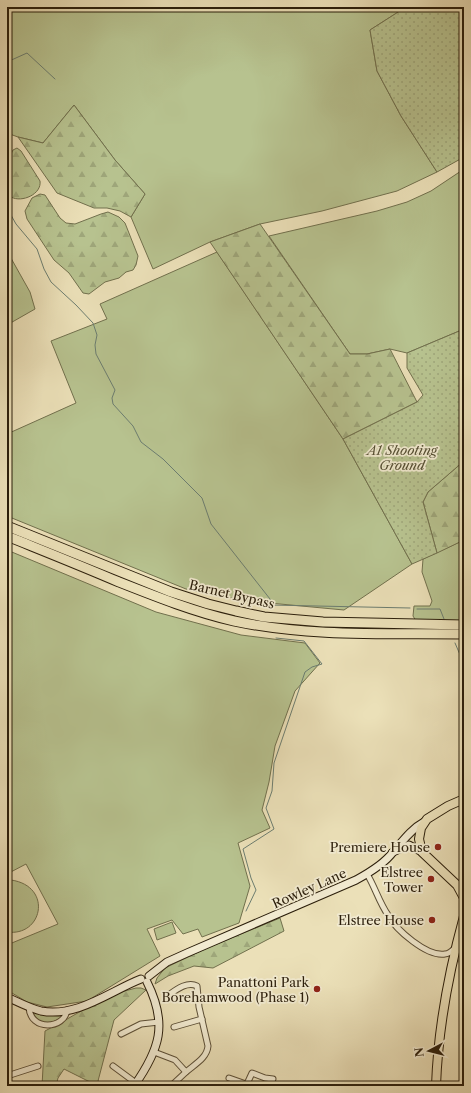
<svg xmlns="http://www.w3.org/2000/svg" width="471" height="1093" font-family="'Libre Caslon Text',serif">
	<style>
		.grass { fill: #b7c28f; stroke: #71704d }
		.forest { fill: url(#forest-firs); stroke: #71704d }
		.park { fill: url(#park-dots); stroke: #71704d }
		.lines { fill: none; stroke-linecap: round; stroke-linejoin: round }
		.stream { stroke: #6c7d70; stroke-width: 1 }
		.street-casing { stroke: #5b4e36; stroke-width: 7 }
		.secondary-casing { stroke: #2b1e0b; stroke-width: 9 }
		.primary-casing { stroke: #2b1e0b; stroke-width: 10 }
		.highway-casing { stroke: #2b1e0b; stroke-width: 11 }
		.street { stroke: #f2ebd1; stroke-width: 5 }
		.secondary { stroke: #f2ebd1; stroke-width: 7 }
		.primary { stroke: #ebe0b8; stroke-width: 8 }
		.highway { stroke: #ebe0b8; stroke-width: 9 }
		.poi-dot { fill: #8f2418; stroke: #f2ebd1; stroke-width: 1.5 }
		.labels { text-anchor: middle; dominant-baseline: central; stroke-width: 3.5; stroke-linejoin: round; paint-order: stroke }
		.park-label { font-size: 13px; font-style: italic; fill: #554f33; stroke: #f2ebd1 }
		.street-label { font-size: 13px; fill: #2b1e0b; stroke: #f2ebd1 }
		.poi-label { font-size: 13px; fill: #2b1e0b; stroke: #f2ebd1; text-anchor: end }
	</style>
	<defs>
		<pattern id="forest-firs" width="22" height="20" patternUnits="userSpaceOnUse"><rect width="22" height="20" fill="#b7c28f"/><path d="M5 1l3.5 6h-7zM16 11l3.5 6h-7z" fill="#9ea67a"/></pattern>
		<pattern id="park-dots" width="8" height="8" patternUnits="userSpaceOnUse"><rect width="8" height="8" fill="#b7c28f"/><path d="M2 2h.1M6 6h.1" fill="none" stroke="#9ea67a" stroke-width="1.8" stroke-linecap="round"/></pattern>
	</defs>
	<rect width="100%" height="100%" fill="#ebe0b8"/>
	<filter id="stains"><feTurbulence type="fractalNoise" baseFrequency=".005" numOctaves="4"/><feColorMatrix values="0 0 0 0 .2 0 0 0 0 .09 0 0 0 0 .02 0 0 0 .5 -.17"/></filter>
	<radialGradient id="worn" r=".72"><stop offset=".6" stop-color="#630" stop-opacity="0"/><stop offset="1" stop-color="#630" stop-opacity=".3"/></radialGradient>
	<g class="grass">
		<path d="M7 7H406L370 30 377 71 401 116 437 172 397 191 322 211 260 224 210 242 153 269 131 217 145 194 115 160 74 105 43 143 18 137 7 133Z"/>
		<path d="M464 169V329L407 353 390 349 367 354H350L269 236 377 211 407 202 431 191Z"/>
		<path d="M7 251 30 292 35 309 7 325Z"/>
		<path d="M217 252 343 439 412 564 344 610 248 601 186 589 7 516V434L76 403 51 341 107 319 100 304Z"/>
		<path d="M464 540V622L416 621 413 616 414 606H430L432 601 422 572 423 559Z"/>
		<path d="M7 550 156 612 241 635 305 643 320 663 295 691 275 746 269 782 262 810 270 828 238 843 250 886 239 923 202 937 198 929 183 934 172 920 147 929 160 956 87 1001 47 1007 27 1002 7 990V945L58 924 26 864 7 874Z"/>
		<path d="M11 880C53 886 43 937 7 932V881Z"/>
		<path d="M172 922 176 933 157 940 154 929Z"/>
		<path d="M32 1012 63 1013V1017C47 1025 43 1028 32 1012Z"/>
	</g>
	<g class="forest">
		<path d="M74 105 115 160 145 194 131 217 120 211 107 208H94L57 193 18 137 43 143Z"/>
		<path d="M17 148 21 151 40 181C42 194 22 203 11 197 4 183 5 163 13 150Z"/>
		<path d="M40 194 45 195 60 218 66 223 75 224 101 214 108 212 119 217 125 223 138 256 136 265 133 270 126 272 119 278 105 282 89 294 83 293 69 273 54 260 27 219 25 211 32 198Z"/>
		<path d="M260 224 350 354H367L390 349 417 402 343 439 210 242Z"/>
		<path d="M464 461V540L437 553 423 502 428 492Z"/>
		<path d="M280 918 284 931 213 968 194 966 168 976 155 984 157 978 165 968 207 948Z"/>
		<path d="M136 988H141L146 990 114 1020 98 1081 107 1086H98L64 1069 58 1078 56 1086H42L45 1031C75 1016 103 995 136 988Z"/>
	</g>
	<g class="park">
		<path d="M406 7H464V157L437 172 401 116 377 71 370 30Z"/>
		<path d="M464 329V461L428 492 423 502 437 553 412 564 343 439 417 402 423 395 407 368V353Z"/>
	</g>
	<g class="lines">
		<g class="stream">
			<path d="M7 62 27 53 55 79"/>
			<path d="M7 208 16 224 37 249 44 269 51 282 76 305 93 323 97 335 95 345 96 354 115 390 112 398 113 404 133 426 141 442 163 459 202 498 211 524 270 599V605L410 608"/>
			<path d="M417 609H440L444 619"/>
			<path d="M455 643 464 664"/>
			<path d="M246 911 256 890 251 878 243 849 274 829 266 808 272 791 274 763 305 672 312 667 322 664 304 641 276 638"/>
		</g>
		<g class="street-casing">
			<g id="street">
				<path d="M367 874C375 887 379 902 388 915 396 930 427 957 445 954 449 954 452 951 455 948"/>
				<path d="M462 961H464"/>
				<path d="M29 1007C30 1032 65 1029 67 1010"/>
				<path d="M174 1027 202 1019"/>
				<path d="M121 1034 141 1024 159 1022"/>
				<path d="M154 1052 175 1060 186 1072C195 1064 207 1058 208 1046L199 1007 197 986C188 981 177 989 170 994"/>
				<path d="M113 1066 136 1083"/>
				<path d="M7 1076 38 1066"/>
				<path d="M229 1078 246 1084"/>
				<path d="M171 1086 186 1072"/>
				<path d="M246 1086 252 1073 265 1078 273 1079"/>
			</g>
		</g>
		<g class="secondary-casing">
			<g id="secondary">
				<path d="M393 852 409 845 422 852"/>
				<path d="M149 976 167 962 187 953 356 880C367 874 385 863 393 852 402 842 411 829 424 822"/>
				<path d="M7 997C18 1002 29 1008 41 1011 77 1018 110 991 141 979"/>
				<path d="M134 1086C160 1049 168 1024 147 982"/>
			</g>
		</g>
		<g class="primary-casing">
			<g id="primary">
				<path d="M464 799 448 806 427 819 421 828 419 839 422 852 457 885 464 898"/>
				<path d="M436 1086C438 1028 449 971 464 916"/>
			</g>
		</g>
		<g class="highway-casing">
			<g id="highway">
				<path d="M7 526 171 592 208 604 236 611 264 617 323 622 464 625"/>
				<path d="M7 536C44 551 82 566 119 582 157 597 195 612 234 621 309 637 388 633 464 634"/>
			</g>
		</g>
		<use href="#street" class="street"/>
		<use href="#secondary" class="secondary"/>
		<use href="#primary" class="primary"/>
		<use href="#highway" class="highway"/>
	</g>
	<g class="poi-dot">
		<circle cx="438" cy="847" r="4"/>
		<circle cx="431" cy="879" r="4"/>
		<circle cx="432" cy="920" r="4"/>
		<circle cx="317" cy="989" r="4"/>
	</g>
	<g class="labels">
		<g class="park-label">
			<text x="402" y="450">A1 Shooting<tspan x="402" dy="15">Ground</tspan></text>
		</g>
		<g class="street-label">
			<text transform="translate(232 594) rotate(13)">Barnet Bypass</text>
			<text transform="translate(309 888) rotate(-24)">Rowley Lane</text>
		</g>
		<g class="poi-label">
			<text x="430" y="847">Premiere House</text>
			<text x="423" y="872">Elstree<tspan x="423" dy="15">Tower</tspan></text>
			<text x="424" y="920">Elstree House</text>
			<text x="309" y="982">Panattoni Park<tspan x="309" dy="15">Borehamwood (Phase 1)</tspan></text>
		</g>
	</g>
	<rect width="471" height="1093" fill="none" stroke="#ebe0b8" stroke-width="24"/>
	<rect x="8" y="8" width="455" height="1077" fill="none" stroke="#2b1e0b" stroke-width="2"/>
	<rect x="12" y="12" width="447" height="1069" fill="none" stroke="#2b1e0b"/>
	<g transform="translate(429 1051) rotate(263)" stroke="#f2ebd1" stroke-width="3" paint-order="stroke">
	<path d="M0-3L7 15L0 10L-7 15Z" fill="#2b1e0b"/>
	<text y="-6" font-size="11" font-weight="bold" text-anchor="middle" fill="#2b1e0b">N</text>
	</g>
	<rect width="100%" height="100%" filter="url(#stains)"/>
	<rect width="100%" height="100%" fill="url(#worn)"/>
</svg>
